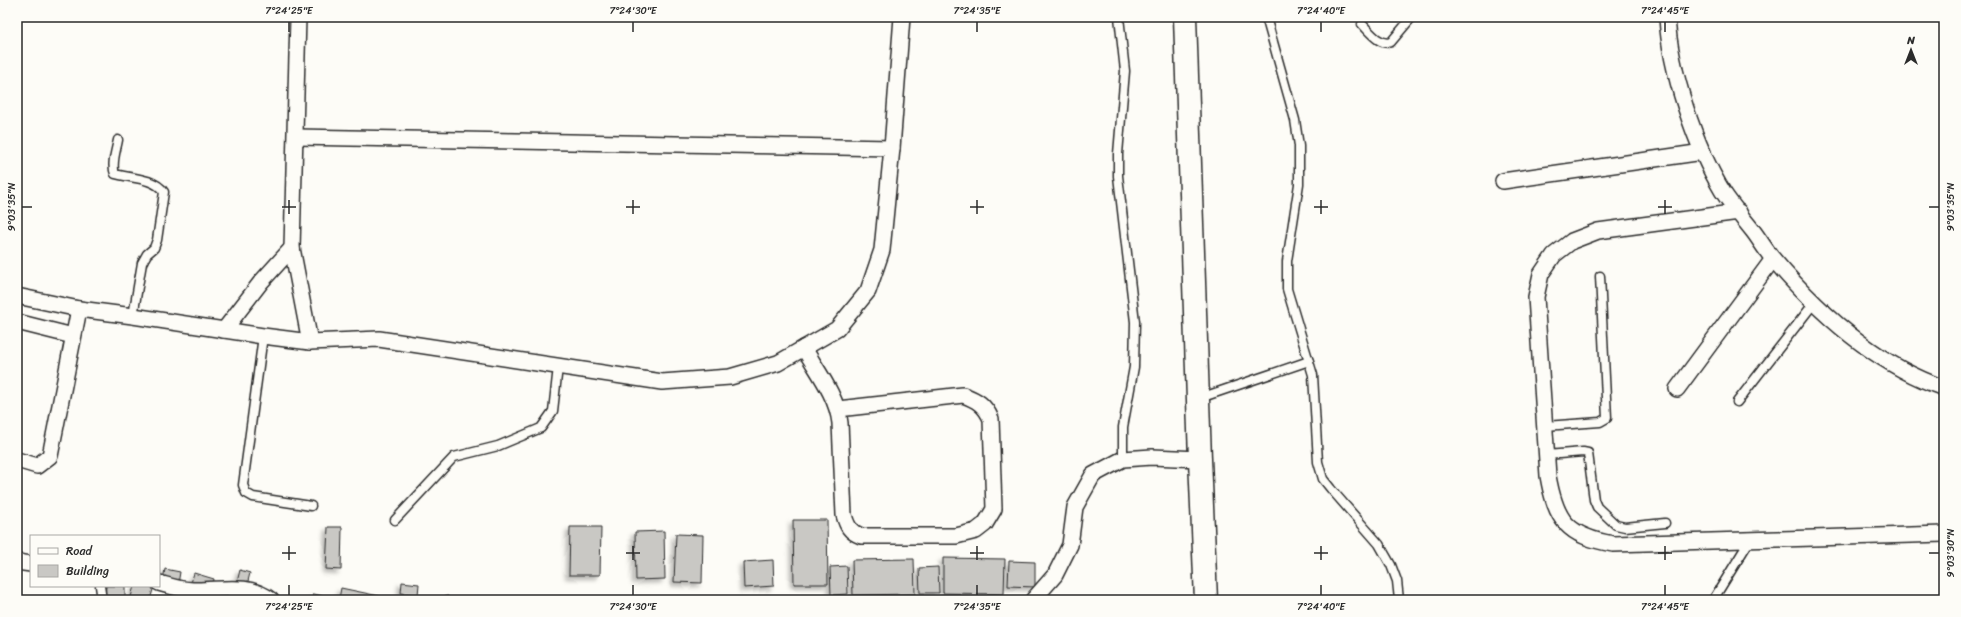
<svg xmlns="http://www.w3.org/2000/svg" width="1961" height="617" font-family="Sriracha,sans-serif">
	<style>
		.building { fill: #c9c8c4; stroke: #2b2b2b; filter: url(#shadow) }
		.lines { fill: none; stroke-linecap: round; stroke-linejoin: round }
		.service-casing { stroke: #2b2b2b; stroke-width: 11 }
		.minor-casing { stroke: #2b2b2b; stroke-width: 18 }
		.primary-casing { stroke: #2b2b2b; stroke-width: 25 }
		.service { stroke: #fdfcf7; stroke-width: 8 }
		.minor { stroke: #fdfcf7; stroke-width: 15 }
		.primary { stroke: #fdfcf7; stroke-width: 22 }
		.ticks { fill: none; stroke: #2b2b2b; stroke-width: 1.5 }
		.neatline { fill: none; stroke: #2b2b2b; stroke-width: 1.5 }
		.ticks-label { font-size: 10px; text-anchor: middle; fill: #2b2b2b }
	</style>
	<defs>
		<filter id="shadow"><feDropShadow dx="-3.5" dy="3.5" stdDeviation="2" flood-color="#0004"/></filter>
	</defs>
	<rect width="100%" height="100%" fill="#fdfcf7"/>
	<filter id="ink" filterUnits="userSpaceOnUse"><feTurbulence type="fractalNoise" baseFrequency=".025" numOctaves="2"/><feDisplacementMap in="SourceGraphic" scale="8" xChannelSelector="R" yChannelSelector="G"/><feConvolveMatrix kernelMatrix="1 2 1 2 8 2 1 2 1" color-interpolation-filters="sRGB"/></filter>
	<g filter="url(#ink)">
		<g class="building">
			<path d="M793 520H827L828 584H794Z"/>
			<path d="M328 527H342L341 570 326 569Z"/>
			<path d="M570 527H601L600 575H569Z"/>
			<path d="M664 531 665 579 636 580 635 532Z"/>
			<path d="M676 534 703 535 702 583 674 582Z"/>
			<path d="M943 558 1005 559 1004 594 943 593Z"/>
			<path d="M914 559 915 594 853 595 852 560Z"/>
			<path d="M773 560 774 586 744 588 743 562Z"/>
			<path d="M1009 561 1035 562V587L1008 586Z"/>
			<path d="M847 566 848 594 831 595 830 567Z"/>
			<path d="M938 567 939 593H920L919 568Z"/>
			<path d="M165 569 180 572 178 584 163 580Z"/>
			<path d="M240 570 250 573 247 585 237 582Z"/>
			<path d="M194 573 214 579 212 589 191 583Z"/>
			<path d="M402 582 419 584 418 595 401 593Z"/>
			<path d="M106 586H125V600H105Z"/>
			<path d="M134 586H154L150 600 131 597Z"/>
			<path d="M341 588 379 596 378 600 339 599Z"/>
			<path d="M313 594 338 599 337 600H312Z"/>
			<path d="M411 596V600H380L379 597Z"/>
			<path d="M448 596V600H430V599Z"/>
		</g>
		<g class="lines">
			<g class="service-casing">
				<g id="service">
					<path d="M1119 17 1125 71 1118 154V176L1135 322 1134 367 1123 427V459"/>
					<path d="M1266 17 1295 120 1299 146V184L1287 261V289L1313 375 1318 462 1323 479 1331 489 1379 544 1391 565 1397 581 1399 600"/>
					<path d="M1362 24C1370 32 1380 46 1391 42L1412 17"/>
					<path d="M118 140C116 151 111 164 115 174 130 178 155 178 164 192L157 240 154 248 147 254 142 263 133 316"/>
					<path d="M263 336 243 485 246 493 253 497 311 506"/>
					<path d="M1200 398 1309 361"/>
					<path d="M1737 402 1814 303"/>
					<path d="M1545 426 1600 422 1607 418 1600 276"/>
					<path d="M1547 455 1583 452 1588 453 1594 500 1597 507 1616 525 1625 527 1665 523"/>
					<path d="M395 520 454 457 498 446 541 428 553 411 558 367"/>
					<path d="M100 586 102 600"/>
					<path d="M1713 600 1750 540"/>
				</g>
			</g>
			<g class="minor-casing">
				<g id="minor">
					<path d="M298 17 292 248 310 342"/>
					<path d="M1667 17C1670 71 1695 146 1723 192 1732 206 1743 218 1753 231 1760 240 1766 251 1774 260 1820 314 1876 365 1944 388"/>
					<path d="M296 137 892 148"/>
					<path d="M1503 181 1703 152"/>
					<path d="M1739 212 1598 231 1572 241 1554 255 1541 274 1536 297 1548 476C1556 521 1567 536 1613 544L1944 534"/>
					<path d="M17 296 79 309 133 316 263 336 310 342 379 339 662 382 730 377 778 363 837 329 868 291 882 250 892 148 902 17"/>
					<path d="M17 322 73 336"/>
					<path d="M224 330 261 282 292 248"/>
					<path d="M804 348C817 371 837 396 840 423L844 515C847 526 850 532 861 536H956L976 531 985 524 994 509 991 419C985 405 977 400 963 395L838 409"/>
					<path d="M1677 389 1773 259"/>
					<path d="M17 460 37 466 50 456 79 309"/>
					<path d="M17 562 31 564"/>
					<path d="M159 583C170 586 181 590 193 590 219 591 248 582 271 600"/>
					<path d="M1033 600 1055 575 1070 545 1075 507 1093 475 1123 459 1152 457 1200 459"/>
				</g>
			</g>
			<g class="primary-casing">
				<path id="primary" d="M1185 17 1200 459 1206 600"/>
			</g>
			<use href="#service" class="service"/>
			<use href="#minor" class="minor"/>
			<use href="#primary" class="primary"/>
		</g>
	</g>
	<path class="ticks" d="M289 22V32M633 22V32M977 22V32M1321 22V32M1665 22V32M289 200V214M633 200V214M977 200V214M1321 200V214M1665 200V214M22 207H32M282 207H296M626 207H640M970 207H984M1314 207H1328M1658 207H1672M1929 207H1939M289 546V560M633 546V560M977 546V560M1321 546V560M1665 546V560M282 553H296M626 553H640M970 553H984M1314 553H1328M1658 553H1672M1929 553H1939M289 585V595M633 585V595M977 585V595M1321 585V595M1665 585V595"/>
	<rect width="1961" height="617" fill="none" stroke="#fdfcf7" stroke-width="44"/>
	<rect x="30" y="535" width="130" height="52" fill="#fdfcf7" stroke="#a9a8a5"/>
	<rect x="38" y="548" width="20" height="6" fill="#fdfcf7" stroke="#a9a8a5"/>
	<text x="66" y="555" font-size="12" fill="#2b2b2b">Road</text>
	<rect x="38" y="565" width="20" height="12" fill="#c9c8c4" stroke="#a9a8a5"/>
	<text x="66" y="575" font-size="12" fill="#2b2b2b">Building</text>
	<g transform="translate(1911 50)" stroke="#fdfcf7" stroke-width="3" paint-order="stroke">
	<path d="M0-3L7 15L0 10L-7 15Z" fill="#2b2b2b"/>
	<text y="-6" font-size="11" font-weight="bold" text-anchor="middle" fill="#2b2b2b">N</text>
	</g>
	<rect x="22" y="22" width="1917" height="573" class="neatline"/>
	<g class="ticks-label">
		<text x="289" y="14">7°24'25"E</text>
		<text x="633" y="14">7°24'30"E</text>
		<text x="977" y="14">7°24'35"E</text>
		<text x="1321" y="14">7°24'40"E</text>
		<text x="1665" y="14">7°24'45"E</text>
		<text transform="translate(11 207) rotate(-90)" y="4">9°03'35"N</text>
		<text transform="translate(1950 207) rotate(-90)" y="4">9°03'35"N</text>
		<text transform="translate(1950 553) rotate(-90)" y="4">9°03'30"N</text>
		<text x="289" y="610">7°24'25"E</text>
		<text x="633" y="610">7°24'30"E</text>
		<text x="977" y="610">7°24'35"E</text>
		<text x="1321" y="610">7°24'40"E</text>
		<text x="1665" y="610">7°24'45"E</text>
	</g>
</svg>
